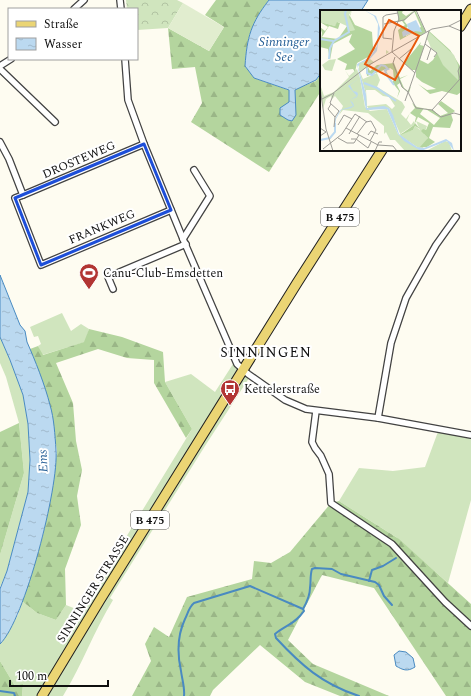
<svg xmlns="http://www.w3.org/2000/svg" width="471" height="696" font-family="Spectral,serif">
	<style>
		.grass { fill: #d0e5be }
		.forest { fill: url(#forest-firs) }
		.park { fill: url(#park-crowns) }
		.pitch { fill: #e1edcf }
		.water { fill: url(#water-ripples); stroke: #498ac1 }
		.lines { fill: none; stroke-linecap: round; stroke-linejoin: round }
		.stream { stroke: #498ac1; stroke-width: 2 }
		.minor-casing { stroke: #424242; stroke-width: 8 }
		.primary-casing { stroke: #202020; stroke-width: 11 }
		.minor { stroke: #fff; stroke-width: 5.5 }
		.primary { stroke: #ebd574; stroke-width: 9 }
		.marked { fill: none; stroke: #1d4ed8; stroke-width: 3; stroke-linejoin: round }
		.labels { text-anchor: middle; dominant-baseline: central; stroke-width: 4; stroke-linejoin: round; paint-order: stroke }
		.shield { fill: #fff; stroke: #575757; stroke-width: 1 }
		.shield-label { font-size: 11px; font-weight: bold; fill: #0f0f0f }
		.street-label { font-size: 12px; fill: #0f0f0f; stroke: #fff }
		.poi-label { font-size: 12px; fill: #0f0f0f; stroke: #fff; text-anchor: start }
		.water-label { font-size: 13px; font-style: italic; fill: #235d95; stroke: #fff }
		.quarter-label { font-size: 14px; letter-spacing: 1px; fill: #0f0f0f; stroke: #fff }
		.inset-river { fill: none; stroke: #bbd9f0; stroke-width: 2 }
		.inset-road { fill: none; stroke: #9e9d97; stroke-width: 1 }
		.view { fill: #e8590c; fill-opacity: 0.15; stroke: #e8590c; stroke-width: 2 }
		.inset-edge { fill: none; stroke: #0f0f0f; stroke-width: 2 }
	</style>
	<defs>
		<pattern id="forest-firs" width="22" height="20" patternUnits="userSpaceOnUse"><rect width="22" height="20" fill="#b4d59e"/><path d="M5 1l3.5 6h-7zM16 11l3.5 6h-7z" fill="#9ab687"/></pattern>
		<pattern id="park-crowns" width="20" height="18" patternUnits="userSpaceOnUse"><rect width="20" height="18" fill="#d0e5be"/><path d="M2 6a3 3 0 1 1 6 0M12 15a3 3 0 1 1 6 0" fill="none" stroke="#b1c3a2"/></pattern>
		<pattern id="water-ripples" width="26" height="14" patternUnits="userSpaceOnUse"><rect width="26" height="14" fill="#bbd9f0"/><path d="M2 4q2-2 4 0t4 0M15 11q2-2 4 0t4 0" fill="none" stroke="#a0b9cd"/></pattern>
	</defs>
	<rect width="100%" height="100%" fill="#fefcf1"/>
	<g class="grass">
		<path d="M62 313 71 331 81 324 89 329 85 342 42 355 38 346 41 344 38 336 34 337 30 327Z"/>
		<path d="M0 337 10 360 23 395 28 424 30 460 28 492 7 571 0 587V555L24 473 19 423 6 377 0 363Z"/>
		<path d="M233 364H237L251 375 205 446 110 598 113 600C94 631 82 665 63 696H22L23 685 15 686 0 661V644L18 615 22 601 37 613 56 620 66 605 81 611 192 429 165 382 191 374 215 392Z"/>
		<path d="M439 429 471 435V500L448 583 396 537 339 501 359 468 393 471 425 467Z"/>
	</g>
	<g class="forest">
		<path d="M216 0H269C251 23 247 37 245 66L254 78 291 91 316 81 321 73V91L269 172 191 122 202 103 195 67 172 69 168 28 209 51 224 27 205 15Z"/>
		<path d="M89 329 122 337 163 352 165 382 192 429 186 438 154 383V360L127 358 98 349 56 363 73 403 76 441 82 470 77 496 81 525 65 569 66 605 56 620 37 613 22 601 31 575 43 535 53 485 57 451 50 405 30 349 38 346 43 355 84 342Z"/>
		<path d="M19 423 24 473 0 555V432Z"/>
		<path d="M339 501 399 539 471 604V696H446L374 588 322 575 288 640 313 664 389 696H340L305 682 260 645 213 690 210 696H132L151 661 145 644 154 627 169 637 187 597 252 579 254 561 271 563 290 552 331 503Z"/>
		<path d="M0 661 15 686 23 684 22 696H0Z"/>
	</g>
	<path class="park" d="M126 0H177L183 3 168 28 137 30V9H127Z"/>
	<path class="pitch" d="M183 3 224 27 209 51 168 28Z"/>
	<g class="water">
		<path d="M269 0H368L361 11H321V73L316 80 295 90 296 115 292 121 288 120 280 115V108L289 102V90L254 78 245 66C247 37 251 23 269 0Z"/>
		<path d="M0 275 20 325 25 331 27 342C35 360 45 385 50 405 54 418 55 435 56 450 59 486 25 620 0 644V589L7 571 28 492 30 460 28 424 23 395 10 360 0 337Z"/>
		<path d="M399 651 406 652 413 658 415 667C407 672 403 670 396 666L394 655Z"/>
	</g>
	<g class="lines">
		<g class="stream">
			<path d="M369 581 372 570 383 566 396 558"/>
			<path d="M303 609C307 602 310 596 310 588 311 581 310 575 312 569L315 568 332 569 341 574 375 582 379 585 384 596 392 605"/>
			<path d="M0 691 14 693 15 696"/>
			<path d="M184 696C185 688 182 679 181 671 177 653 177 636 185 619 188 613 189 607 194 603L250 586 303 609 304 611C295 624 286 625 275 634L276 638C301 665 322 684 359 696"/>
		</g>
		<g class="minor-casing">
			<g id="minor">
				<path d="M120 0 121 9"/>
				<path d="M74 9 84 0"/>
				<path d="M125 59 128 100 144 144 183 239 237 364 248 374 285 400 306 409 378 418 471 435"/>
				<path d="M0 66 11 59"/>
				<path d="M0 69 55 122"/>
				<path d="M0 142 9 159 23 195 15 198 41 265 171 210"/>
				<path d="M23 195 144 144"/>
				<path d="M183 239 210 196 194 170"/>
				<path d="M113 289 108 277 186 244"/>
				<path d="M316 411 312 442 315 448 321 456 329 474 331 503 392 544 445 602 471 626"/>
				<path d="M378 418 391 343 406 298 436 245 456 217"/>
			</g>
		</g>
		<g class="primary-casing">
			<g id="primary">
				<path d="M460 27 471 9"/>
				<path d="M42 696 100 600 297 283 382 150"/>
			</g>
		</g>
		<use href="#minor" class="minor"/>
		<use href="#primary" class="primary"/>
	</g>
	<path class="marked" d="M144 144 171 210 41 265 15 198Z"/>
	<defs>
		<g id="stadium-pin" transform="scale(1)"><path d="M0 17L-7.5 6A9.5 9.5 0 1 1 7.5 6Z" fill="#b23533" stroke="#fff"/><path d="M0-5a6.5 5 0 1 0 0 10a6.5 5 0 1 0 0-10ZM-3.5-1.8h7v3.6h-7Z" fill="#fff"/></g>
		<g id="bus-pin" transform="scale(1)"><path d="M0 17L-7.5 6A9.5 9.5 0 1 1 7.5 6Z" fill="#b23533" stroke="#fff"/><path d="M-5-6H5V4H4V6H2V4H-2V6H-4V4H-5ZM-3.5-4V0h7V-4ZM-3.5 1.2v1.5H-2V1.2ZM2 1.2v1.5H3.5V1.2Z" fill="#fff"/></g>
	</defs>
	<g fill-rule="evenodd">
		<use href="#stadium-pin" x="89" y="273"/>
		<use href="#bus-pin" x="230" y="389"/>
	</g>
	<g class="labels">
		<g class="shield">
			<rect x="321" y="208" width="38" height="18" rx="3"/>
			<rect x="131" y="511" width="38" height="18" rx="3"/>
		</g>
		<g class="shield-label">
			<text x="340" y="217">B 475</text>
			<text x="150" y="520">B 475</text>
		</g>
		<g class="street-label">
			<text transform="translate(79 160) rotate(-23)">DROSTEWEG</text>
			<text transform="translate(102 227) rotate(-23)">FRANKWEG</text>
			<text transform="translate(93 589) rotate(-58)">SINNINGER STRASSE</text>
		</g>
		<g class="poi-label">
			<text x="103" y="273">Canu-Club-Emsdetten</text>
			<text x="244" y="389">Kettelerstraße</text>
		</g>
		<g class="water-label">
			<text x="284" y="42">Sinninger<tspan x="284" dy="15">See</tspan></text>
			<text transform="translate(43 461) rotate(-93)">Ems</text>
		</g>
		<g class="quarter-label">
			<text x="266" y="352">SINNINGEN</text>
		</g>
	</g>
	<g transform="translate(320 10)">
		<rect width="141" height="141" fill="#fefcf1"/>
		<path d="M0 0H32L29 5 36 20 29 21V17L18 12 15 16 0 12ZM66 40 69 42 40 62 43 69 57 63 60 70 57 77 82 92 85 97 81 104 86 109 90 103 87 110 91 115 94 111V115L80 124 93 120 95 116 100 120 96 111 107 116 104 124 108 128 103 138 107 137 101 139 97 137 81 126 69 98 60 97 50 100 46 95V84L39 60V53L50 49 54 52 66 44ZM46 80H55L63 86 69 87 75 96 72 99 66 94 47 96ZM16 49 12 61 5 60 2 55 9 50ZM37 59 40 68 31 73 40 68 45 97 50 101 67 99 78 124 100 140 85 141 75 130H70L66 122 64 124V116L48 103 23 100 19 105 23 96 15 86 12 89 11 86 6 89 3 99 0 74 4 86 14 82 29 67 25 60 29 66ZM125 131 129 132 132 141H106Z" fill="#d0e5be" fill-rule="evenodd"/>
		<path d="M32 0 30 6 35 15 52 22 53 37 56 38 48 47 37 53 35 62 33 59 25 60 27 54 17 49 35 39 29 32 32 24 13 34 10 50 8 39 0 37 2 23 0 17 5 21 8 17 0 12 15 16 17 12 20 13 18 19 9 16 2 27 18 29 27 16 29 21 35 20 29 7ZM78 0H83L82 3 86 6 95 0 106 22 100 26 94 22 80 30 78 20 85 15 82 11 78 12ZM94 1 101 17 86 26 85 20 88 16 84 11ZM109 21 130 40 140 56 141 82 137 85 122 81 110 84 98 74 107 80 116 79 102 72 96 67V60H92L84 53 101 32 100 35 104 36 100 50 108 54 113 50 117 43 107 29ZM74 53 80 68 88 65 80 69 84 78 88 81 91 76 89 83 82 77 80 73 77 75 80 81 77 88 79 81 72 72 74 70 73 60 70 58 66 61 72 71 64 60 47 66 46 58 48 57 50 61 57 55ZM121 91 135 101 131 104 133 110 130 118 113 117 109 128 115 132 107 137H100L108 128 101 121 103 119 106 120 109 113 98 107 95 113 100 119 95 116 93 120 80 125 94 115 96 107 90 103 95 98 92 93 97 97 113 100 120 106 128 103 118 94ZM104 98 120 108 114 115 100 104Z" fill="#b4d59e" fill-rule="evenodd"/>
		<path d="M109 22 134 45 138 55V70L123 55 117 43 111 38 107 28Z" fill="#d0e5be"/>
		<path d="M44 0 56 6 60 18 57 41 49 50 40 53 38 57 46 84 47 98 64 96 69 98 73 105 79 124 97 137 104 138 126 129 132 133 134 141 127 131 101 141 84 131 78 124 67 99 46 100 40 68 30 75 33 81 37 82 38 84 37 87 30 90 33 93 34 96 31 98 21 100 16 109 15 116V109L20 100 33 96 30 90 37 86 28 76 40 68 37 54 50 47 57 36 58 14 54 6ZM96 10 102 22 95 21 83 27 82 22 88 18 87 14Z" fill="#bbd9f0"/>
		<path class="inset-river" d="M0 29 13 31M9 49 10 38 14 31 29 22 25 4 26 0M47 58V63L52 65 61 55 65 56 68 59 65 60 66 64 74 75M44 73 57 78 76 91M0 130 10 128 15 122V113"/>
		<path class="inset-road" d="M77 0 79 9 74 21 72 42 95 63M96 0 106 22M66 5 63 7V28L72 29M66 5 78 3M64 14 84 10 96 0M129 16 141 10M105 34 109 21M75 47 73 53 82 77 88 82 96 98 112 100 121 107 134 103 141 105M79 49 91 39M107 50 111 38M0 78 6 119 13 141M0 90 12 84 49 55 112 19 129 16 141 21M85 91 105 34 117 43 114 47M11 94 8 99 15 107M112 100 140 69 138 61 141 54M18 115 24 105 32 109M14 117 15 107 19 101 10 93 14 83M0 118 6 122 0 126M26 118 58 135 73 136 77 141M29 124 40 106M37 124 46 112 51 111 56 120 50 131M48 125 51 121 58 124M18 128 27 133H34L39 125M31 129H36L48 138 51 132M3 139 22 124 35 104 47 112M55 141 59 132H62"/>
		<path class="view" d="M69 10 99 26 75 70 45 54Z"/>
		<rect width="141" height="141" class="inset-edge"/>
	</g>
	<rect x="8" y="8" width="130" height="52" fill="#ffffff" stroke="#9f9f9f"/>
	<rect x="16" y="21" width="20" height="6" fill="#ebd574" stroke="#9f9f9f"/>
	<text x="44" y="28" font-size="12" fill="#0f0f0f">Straße</text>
	<rect x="16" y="38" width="20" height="12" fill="url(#water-ripples)" stroke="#9f9f9f"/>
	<text x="44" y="48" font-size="12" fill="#0f0f0f">Wasser</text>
	<path d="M10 680v6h98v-6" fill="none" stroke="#0f0f0f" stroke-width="2"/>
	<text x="16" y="680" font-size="12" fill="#0f0f0f" stroke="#ffffff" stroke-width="3" paint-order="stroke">100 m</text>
</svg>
